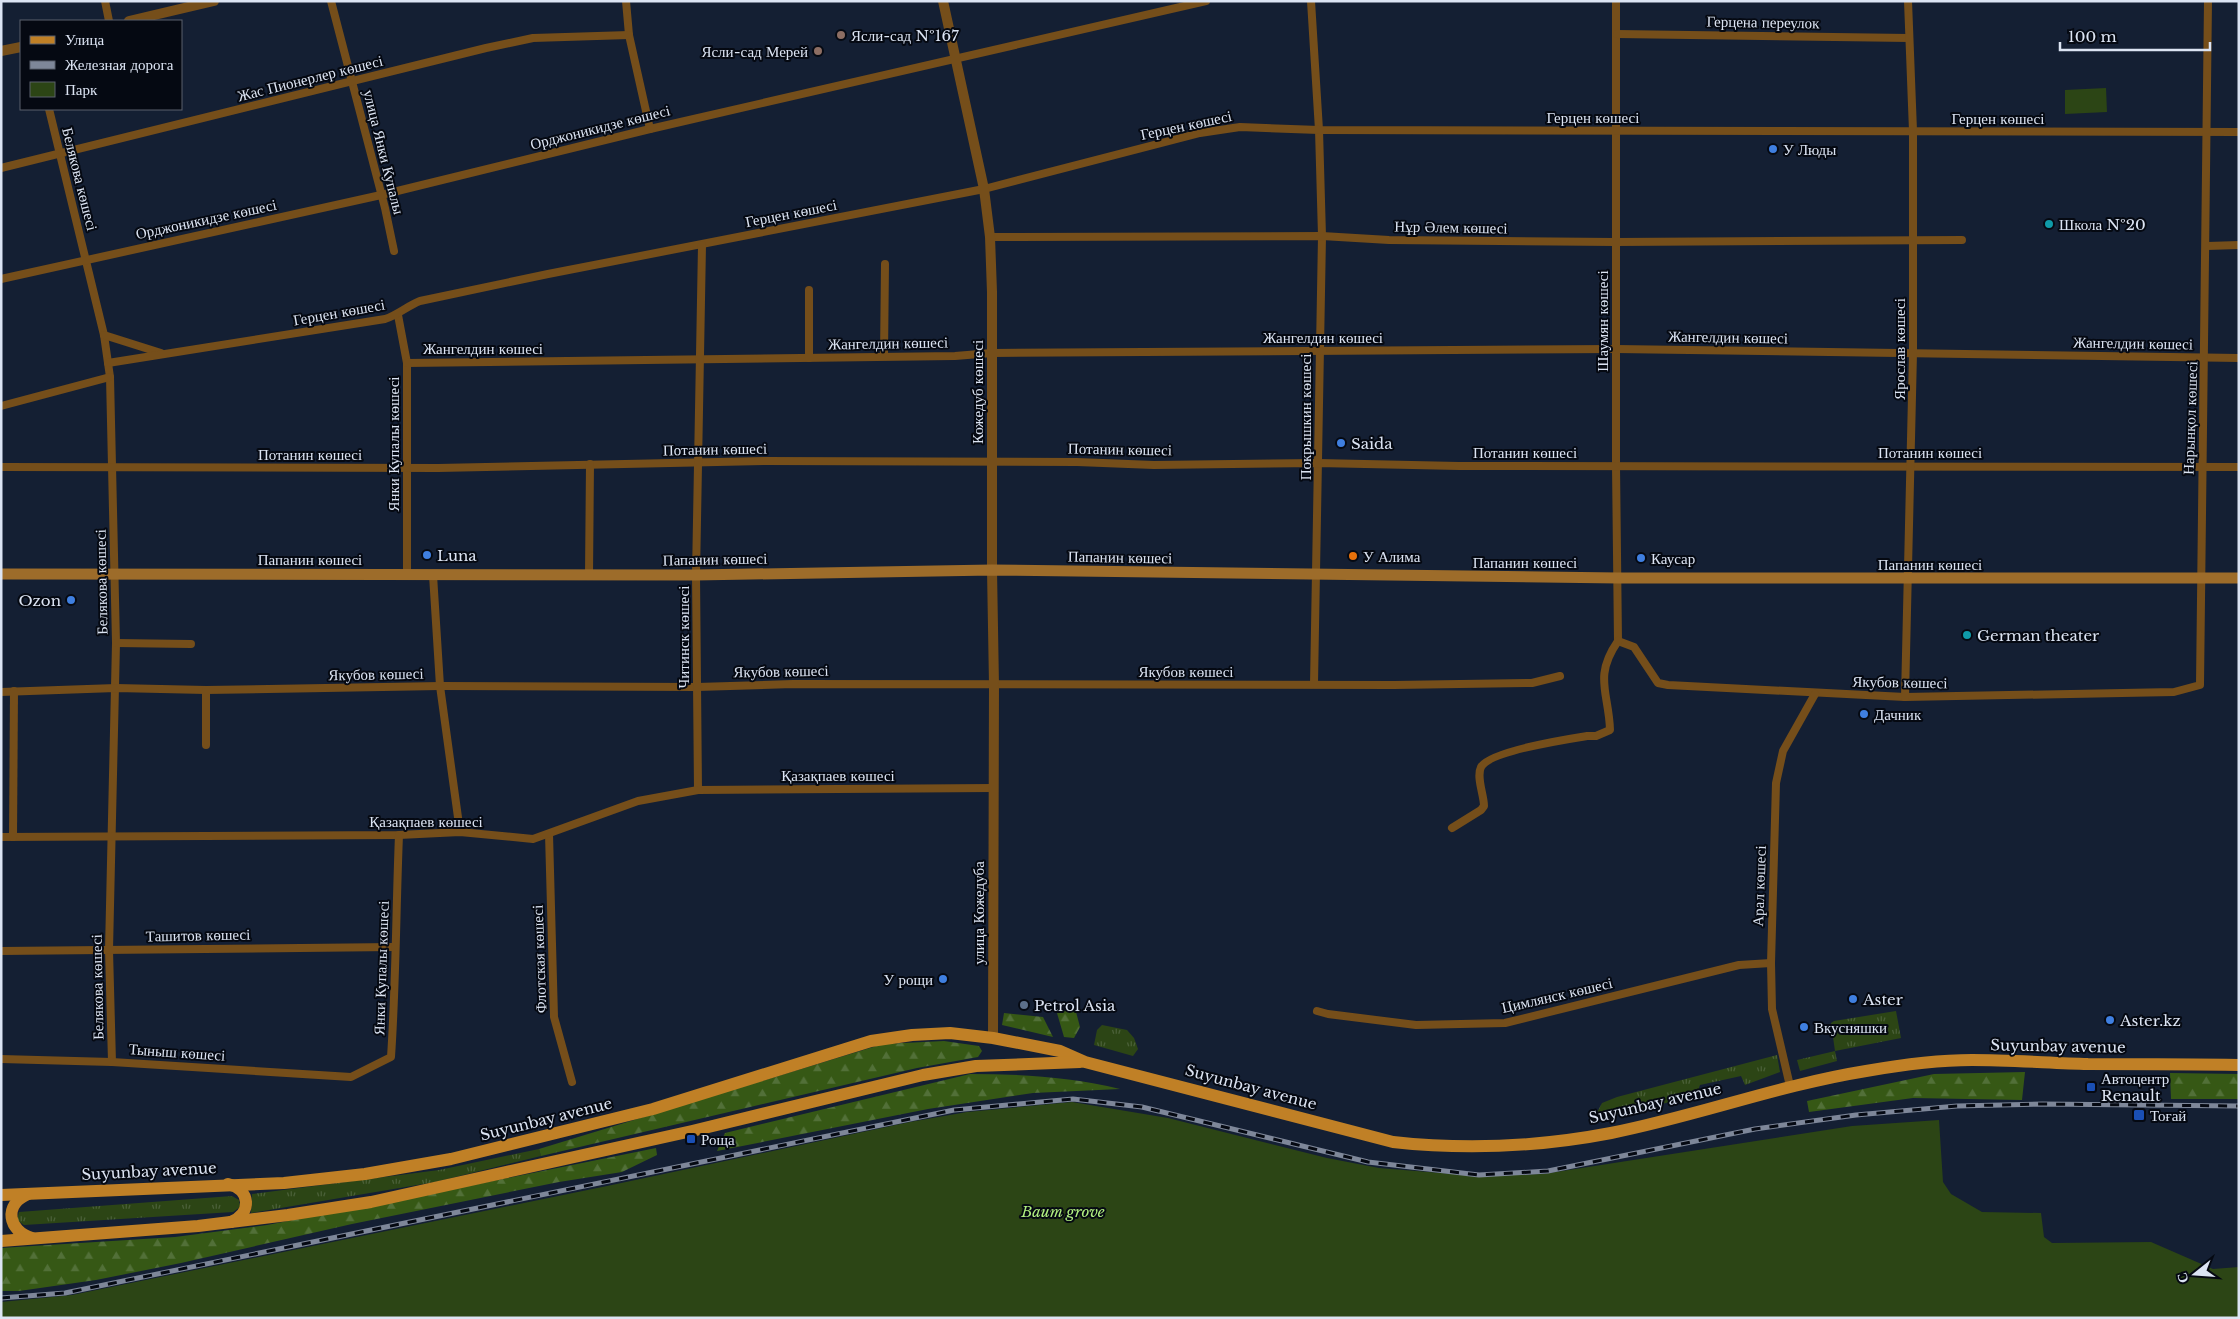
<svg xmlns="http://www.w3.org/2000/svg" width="2240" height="1319" font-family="'Libre Baskerville',serif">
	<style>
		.grass { fill: url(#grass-tufts) }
		.forest { fill: url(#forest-firs) }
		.green { fill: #2c4515 }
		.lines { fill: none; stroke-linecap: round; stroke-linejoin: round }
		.minor { stroke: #754e1a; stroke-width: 8 }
		.tertiary { stroke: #754e1a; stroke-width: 10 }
		.secondary { stroke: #9d6c2a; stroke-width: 11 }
		.primary { stroke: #c08026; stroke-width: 12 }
		.rail-casing { stroke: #7e8799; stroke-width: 5 }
		.rail { stroke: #050912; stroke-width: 3; stroke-dasharray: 9; stroke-linecap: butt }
		.education-dot { fill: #8d6e63; stroke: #050912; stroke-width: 2 }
		.shop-dot { fill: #3f7fe0; stroke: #050912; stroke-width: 2 }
		.culture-dot { fill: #0f9aa8; stroke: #050912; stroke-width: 2 }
		.food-dot { fill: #e8710a; stroke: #050912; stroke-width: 2 }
		.service-dot { fill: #5c6f8a; stroke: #050912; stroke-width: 2 }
		.transit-dot { fill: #1a4fb4; stroke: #050912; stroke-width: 2 }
		.labels { text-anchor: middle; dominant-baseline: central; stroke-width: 4; stroke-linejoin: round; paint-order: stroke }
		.street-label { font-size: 15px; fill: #dce4f3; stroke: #050912 }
		.poi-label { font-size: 15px; fill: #dce4f3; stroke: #050912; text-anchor: start }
		.park-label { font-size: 15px; font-style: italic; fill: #b1f080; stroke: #050912 }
	</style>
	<defs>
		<pattern id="grass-tufts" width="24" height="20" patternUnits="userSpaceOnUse" patternTransform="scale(1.25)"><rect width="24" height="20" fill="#2c4515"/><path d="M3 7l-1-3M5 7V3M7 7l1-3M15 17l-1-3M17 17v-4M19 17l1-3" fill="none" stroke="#4a6038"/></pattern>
		<pattern id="forest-firs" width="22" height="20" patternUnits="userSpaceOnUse" patternTransform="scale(1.25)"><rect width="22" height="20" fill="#365815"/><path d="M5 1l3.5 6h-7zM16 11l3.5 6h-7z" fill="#527038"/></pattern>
	</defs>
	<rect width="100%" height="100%" fill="#141f33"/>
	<g class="grass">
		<path d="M1896 1011 1901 1038 1835 1051 1837 1061 1800 1071 1797 1060 1835 1051 1831 1023 1834 1021Z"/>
		<path d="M1102 1025 1127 1030 1134 1038 1138 1049 1133 1056 1094 1045 1097 1030Z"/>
		<path d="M1777 1055 1780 1072 1745 1085 1741 1076 1700 1085 1696 1096 1593 1120 1602 1103 1617 1097Z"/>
		<path d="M539 1149 541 1156 435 1182 251 1213 252 1194 439 1170Z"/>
		<path d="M232 1196 239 1200 240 1207 233 1212 24 1225 17 1220 19 1212Z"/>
	</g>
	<g class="forest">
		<path d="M1075 1008 1080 1027 1074 1038 1064 1037 1057 1013Z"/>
		<path d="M1004 1013 1043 1017 1053 1037 1002 1025Z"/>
		<path d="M944 1041 979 1046 982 1051 978 1057 917 1068 541 1156 539 1149 883 1044Z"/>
		<path d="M2025 1072 2022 1100 1913 1098 1809 1112 1807 1101 1934 1074Z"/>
		<path d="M2170 1073 2239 1074V1099H2171Z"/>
		<path d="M970 1074C1020 1074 1071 1077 1120 1089L1033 1093 928 1109 717 1151 725 1133Z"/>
		<path d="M656 1148 657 1155 622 1172 559 1182 352 1224 181 1263 96 1280 19 1291H1V1248L175 1237 267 1225 424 1195Z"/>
	</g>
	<g class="green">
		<path d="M2106 88 2107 112 2065 114V90Z"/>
		<path d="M1072 1102 1168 1118 1327 1158 1379 1168 1478 1176 1543 1174 1852 1126 1939 1120 1943 1182 1951 1194 1982 1212 2041 1213 2044 1237 2052 1243 2151 1242 2213 1269 2239 1267V1318H1V1302L72 1295 607 1186 910 1122 967 1112Z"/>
	</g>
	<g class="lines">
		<g class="minor">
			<path d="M105 1 109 21"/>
			<path d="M331 1 385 208 394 251"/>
			<path d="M626 1 629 35 650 129"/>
			<path d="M1311 1 1319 130 1322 236 1314 684"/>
			<path d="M1616 1V466L1618 641"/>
			<path d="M1617 34 1909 38"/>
			<path d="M49 109 104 335 110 377 116 643 109 950 112 1062"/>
			<path d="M1 168 486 48 533 38 629 35"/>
			<path d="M990 237 1322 236 1389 240 1615 242 1962 240"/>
			<path d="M2207 246 2239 245"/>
			<path d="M1 279 381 195 650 129 1206 1"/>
			<path d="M809 290V358"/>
			<path d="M398 315 407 363V574"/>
			<path d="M104 335 161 353"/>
			<path d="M884 356 885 264"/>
			<path d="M108 363 385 319C398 315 407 306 420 301L548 274 984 189 1200 133 1240 127 1319 130 2239 132"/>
			<path d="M407 363 955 356 992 353 1616 349 2239 358"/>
			<path d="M1 406 110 377"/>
			<path d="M1 467 438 468 765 461 1077 462 1154 465 1318 463 1459 466 2239 467"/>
			<path d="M433 575 440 686 460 832"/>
			<path d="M589 575 590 464"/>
			<path d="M1618 641 1634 647 1658 683 1668 685 1905 697 2174 692 2200 685 2208 1"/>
			<path d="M116 643 191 644"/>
			<path d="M1 692 116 688 206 690 440 686 697 687 793 684 1394 685 1532 683 1560 676"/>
			<path d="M1905 697 1913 353V131L1908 1"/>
			<path d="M206 745V690"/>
			<path d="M698 790 696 575 702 245"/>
			<path d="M1452 828 1481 810 1484 806C1484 795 1476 777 1481 767 1490 751 1568 739 1587 736H1596L1610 730C1609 693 1593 677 1618 641"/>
			<path d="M549 834 554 1017 572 1082"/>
			<path d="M1 837 399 835 460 832 533 839 638 801 698 790 993 788"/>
			<path d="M13 837 14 691"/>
			<path d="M1 951 394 947"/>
			<path d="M1317 1011 1328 1014 1416 1025 1505 1023 1739 965 1771 963"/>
			<path d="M1 1059 112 1062 351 1077 391 1057C396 983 396 909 399 835"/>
			<path d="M1790 1086 1772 1009 1771 963 1776 783 1783 751 1815 694"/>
		</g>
		<g class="tertiary">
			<path d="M943 1 984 189 990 237 992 292V570L994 685 993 1038"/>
			<path d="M129 21 214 1"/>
			<path d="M1 51 21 47"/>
		</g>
		<path class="secondary" d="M1 574 696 575 992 570 1618 578H2239"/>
		<g class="primary">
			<path d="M228 1184C251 1190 252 1213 231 1222"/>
			<path d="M28 1194C3 1205 8 1231 32 1238"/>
			<path d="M1 1195 284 1183 365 1174 451 1159 653 1109 871 1041 912 1035 950 1033 993 1038 1060 1051 1085 1062 1393 1142C1466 1150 1538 1147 1611 1133 1697 1116 1779 1085 1866 1071 1900 1065 1937 1060 1972 1060 2011 1060 2050 1063 2088 1064 2138 1064 2189 1064 2239 1065"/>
			<path d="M1 1241 198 1226 288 1215 371 1202 692 1131 923 1075 976 1066 1080 1062"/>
		</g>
		<g class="rail-casing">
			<path id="rail" d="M1 1298 65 1293 954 1110 1073 1099 1142 1107 1368 1162 1479 1175 1548 1171 1755 1129 1856 1115 1957 1106 2042 1104 2239 1106"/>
		</g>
		<use href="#rail" class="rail"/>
	</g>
	<g class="education-dot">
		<circle cx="841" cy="35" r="5"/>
		<circle cx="818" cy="51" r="5"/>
	</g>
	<g class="shop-dot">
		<circle cx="1773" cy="149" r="5"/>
		<circle cx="1341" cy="443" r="5"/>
		<circle cx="427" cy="555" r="5"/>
		<circle cx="1641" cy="558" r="5"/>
		<circle cx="71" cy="600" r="5"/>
		<circle cx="1864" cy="714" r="5"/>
		<circle cx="943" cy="979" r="5"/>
		<circle cx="1853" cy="999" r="5"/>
		<circle cx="2110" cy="1020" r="5"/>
		<circle cx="1804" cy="1027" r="5"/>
	</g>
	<g class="culture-dot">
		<circle cx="2049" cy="224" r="5"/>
		<circle cx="1967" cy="635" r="5"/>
	</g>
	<circle class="food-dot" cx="1353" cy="556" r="5"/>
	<circle class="service-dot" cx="1024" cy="1005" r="5"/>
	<g class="transit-dot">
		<rect x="2086" y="1082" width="10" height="10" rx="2.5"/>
		<rect x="2133" y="1109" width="12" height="12" rx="2.5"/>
		<rect x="686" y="1134" width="10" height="10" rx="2.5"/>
	</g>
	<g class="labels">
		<g class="street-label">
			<text transform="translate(1763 22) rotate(1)">Герцена переулок</text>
			<text transform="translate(310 78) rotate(-14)">Жас Пионерлер көшесі</text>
			<text x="1593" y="117">Герцен көшесі</text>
			<text x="1998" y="118">Герцен көшесі</text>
			<text transform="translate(1186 125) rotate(-12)">Герцен көшесі</text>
			<text transform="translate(600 127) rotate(-14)">Орджоникидзе көшесі</text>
			<text transform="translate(384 152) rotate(76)">улица Янки Купалы</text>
			<text transform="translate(80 179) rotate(76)">Белякова көшесі</text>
			<text transform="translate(791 213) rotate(-11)">Герцен көшесі</text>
			<text transform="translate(206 219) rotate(-12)">Орджоникидзе көшесі</text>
			<text transform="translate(1451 227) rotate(1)">Нұр Әлем көшесі</text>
			<text transform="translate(339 312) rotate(-10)">Герцен көшесі</text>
			<text transform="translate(1602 321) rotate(-90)">Шаумян көшесі</text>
			<text x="1323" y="337">Жангелдин көшесі</text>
			<text transform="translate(1728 337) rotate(1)">Жангелдин көшесі</text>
			<text transform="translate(888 343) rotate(-1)">Жангелдин көшесі</text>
			<text transform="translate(2133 343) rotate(1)">Жангелдин көшесі</text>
			<text x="483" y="348">Жангелдин көшесі</text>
			<text transform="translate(1899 349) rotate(-90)">Ярослав көшесі</text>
			<text transform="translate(977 392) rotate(-90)">Кожедуб көшесі</text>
			<text transform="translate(1305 417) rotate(-90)">Покрышкин көшесі</text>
			<text transform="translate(2190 418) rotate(-88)">Нарынқол көшесі</text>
			<text transform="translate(393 444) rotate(-90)">Янки Купалы көшесі</text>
			<text transform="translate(715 449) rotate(-1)">Потанин көшесі</text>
			<text transform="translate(1120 449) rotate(1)">Потанин көшесі</text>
			<text x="1525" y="452">Потанин көшесі</text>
			<text x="1930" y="452">Потанин көшесі</text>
			<text x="310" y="454">Потанин көшесі</text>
			<text transform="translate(1120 557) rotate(1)">Папанин көшесі</text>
			<text x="310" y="559">Папанин көшесі</text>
			<text transform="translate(715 559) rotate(-1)">Папанин көшесі</text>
			<text x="1525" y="562">Папанин көшесі</text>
			<text x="1930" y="564">Папанин көшесі</text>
			<text transform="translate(101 582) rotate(-91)">Белякова көшесі</text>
			<text transform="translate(683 637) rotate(-90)">Читинск көшесі</text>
			<text transform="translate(781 671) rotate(-1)">Якубов көшесі</text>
			<text x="1186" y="671">Якубов көшесі</text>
			<text transform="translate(376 674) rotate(-1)">Якубов көшесі</text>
			<text transform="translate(1900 682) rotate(1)">Якубов көшесі</text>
			<text x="838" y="775">Қазақпаев көшесі</text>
			<text x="426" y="821">Қазақпаев көшесі</text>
			<text transform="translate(1759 886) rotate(-88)">Арал көшесі</text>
			<text transform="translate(978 913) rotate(-90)">улица Кожедуба</text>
			<text transform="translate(198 935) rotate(-1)">Ташитов көшесі</text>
			<text transform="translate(539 959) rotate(-92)">Флотская көшесі</text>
			<text transform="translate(381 968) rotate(-88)">Янки Купалы көшесі</text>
			<text transform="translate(97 987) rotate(-91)">Белякова көшесі</text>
			<text transform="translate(1557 995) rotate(-13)">Цимлянск көшесі</text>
			<text transform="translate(2058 1046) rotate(1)">Suyunbay avenue</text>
			<text transform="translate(177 1052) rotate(4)">Тыныш көшесі</text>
			<text transform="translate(1251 1087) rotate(15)">Suyunbay avenue</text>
			<text transform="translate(1655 1103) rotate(-13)">Suyunbay avenue</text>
			<text transform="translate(546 1119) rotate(-14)">Suyunbay avenue</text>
			<text transform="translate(149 1171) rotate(-3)">Suyunbay avenue</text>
		</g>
		<g class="poi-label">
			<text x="851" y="35">Ясли-сад №167</text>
			<text x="808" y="51" text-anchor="end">Ясли-сад Мерей</text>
			<text x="1783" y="149">У Люды</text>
			<text x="2059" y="224">Школа №20</text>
			<text x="1351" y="443">Saida</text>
			<text x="437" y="555">Luna</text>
			<text x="1363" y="556">У Алима</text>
			<text x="1651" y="558">Каусар</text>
			<text x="61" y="600" text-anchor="end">Ozon</text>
			<text x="1977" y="635">German theater</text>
			<text x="1874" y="714">Дачник</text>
			<text x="933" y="979" text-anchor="end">У рощи</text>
			<text x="1863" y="999">Aster</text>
			<text x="1034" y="1005">Petrol Asia</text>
			<text x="2120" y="1020">Aster.kz</text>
			<text x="1814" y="1027">Вкусняшки</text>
			<text x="2101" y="1078">Автоцентр<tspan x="2101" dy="17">Renault</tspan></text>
			<text x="2150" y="1115">Тоғай</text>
			<text x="701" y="1139">Роща</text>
		</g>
		<g class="park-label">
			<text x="1063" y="1211">Baum grove</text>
		</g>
	</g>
	<rect width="2240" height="1319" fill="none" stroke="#dce4f3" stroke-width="5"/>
	<rect x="20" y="20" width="162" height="90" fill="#050912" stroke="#5b616c"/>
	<rect x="30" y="36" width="25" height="8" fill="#c08026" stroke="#5b616c"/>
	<text x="65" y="45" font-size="15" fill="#dce4f3">Улица</text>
	<rect x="30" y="61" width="25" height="8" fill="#7e8799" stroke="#5b616c"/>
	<text x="65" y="70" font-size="15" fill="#dce4f3">Железная дорога</text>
	<rect x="30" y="82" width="25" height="15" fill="#2c4515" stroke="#5b616c"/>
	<text x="65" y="95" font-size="15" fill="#dce4f3">Парк</text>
	<g transform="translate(2195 1274) rotate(253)" stroke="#050912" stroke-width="4" paint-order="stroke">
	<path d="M0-4L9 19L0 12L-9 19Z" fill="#dce4f3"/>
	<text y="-8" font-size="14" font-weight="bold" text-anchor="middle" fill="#dce4f3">С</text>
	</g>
	<path d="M2060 42v8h150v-8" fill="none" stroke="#dce4f3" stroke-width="2.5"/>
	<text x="2068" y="42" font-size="15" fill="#dce4f3" stroke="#050912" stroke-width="4" paint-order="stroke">100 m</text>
</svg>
